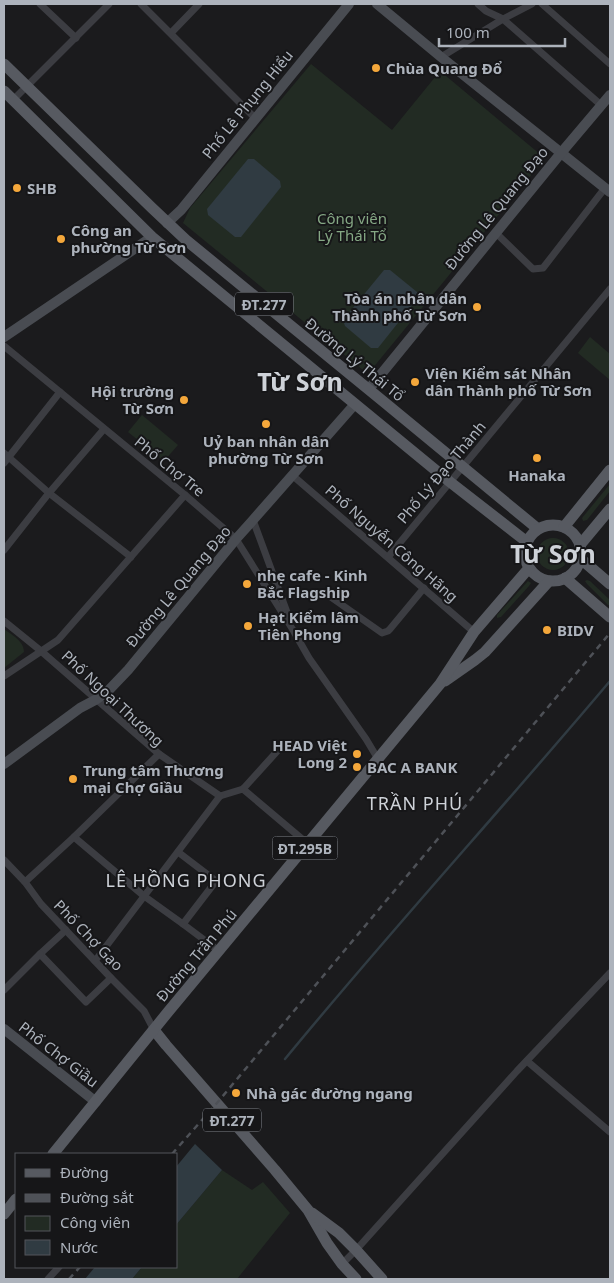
<svg xmlns="http://www.w3.org/2000/svg" width="614" height="1283" font-family="'Noto Sans',sans-serif">
	<style>
		.green { fill: #222b23 }
		.water { fill: #303b42 }
		.lines { fill: none; stroke-linecap: round; stroke-linejoin: round }
		.stream { stroke: #303b42; stroke-width: 2.5 }
		.street { stroke: #3c3d42; stroke-width: 7 }
		.secondary { stroke: #494c52; stroke-width: 10 }
		.primary { stroke: #575a61; stroke-width: 11 }
		.rail { stroke: #4e5157; stroke-width: 2.5; stroke-dasharray: 6 5; stroke-linecap: butt }
		.poi-dot { fill: #f4a73b; stroke: #161618; stroke-width: 2 }
		.labels { text-anchor: middle; dominant-baseline: central; stroke-width: 4; stroke-linejoin: round; paint-order: stroke }
		.shield { fill: #161618; stroke: #80848b; stroke-width: 1 }
		.shield-label { font-size: 14px; font-weight: bold; fill: #adb3bc }
		.poi-label { font-size: 15px; font-weight: bold; fill: #adb3bc; stroke: #161618; text-anchor: start }
		.street-label { font-size: 15px; fill: #adb3bc; stroke: #161618 }
		.park-label { font-size: 15px; fill: #85a784; stroke: #161618 }
		.quarter-label { font-size: 18px; letter-spacing: 1px; fill: #ced2d8; stroke: #161618 }
		.town-label { font-size: 25px; font-weight: bold; fill: #ced2d8; stroke: #161618 }
	</style>
	<rect width="100%" height="100%" fill="#1b1b1d"/>
	<g class="green">
		<path d="M311 64 392 130 440 71 541 155V163L372 369 363 370 183 223 190 208Z"/>
		<path d="M590 337 610 354V380L578 353Z"/>
		<path d="M142 415 178 445 164 461 128 432Z"/>
		<path d="M610 484V491L587 520 583 521 582 518Z"/>
		<circle cx="553" cy="554" r="16"/>
		<path d="M587 580 590 581 610 600V605H608L587 584 585 581Z"/>
		<path d="M528 581 531 583 529 586 501 617 497 618V615Z"/>
		<path d="M4 629C12 635 24 641 24 652L4 668Z"/>
		<path d="M222 1170 252 1190 263 1182 290 1213 237 1279H132L142 1267H176V1225Z"/>
	</g>
	<g class="water">
		<path d="M248 159H254L280 181 281 187 241 237H235L208 215 207 209Z"/>
		<path d="M384 270H390L417 292V299L378 348H371L345 326 343 320Z"/>
		<path d="M195 1144 222 1170 176 1225V1167Z"/>
		<path d="M95 1267H142L132 1279H85Z"/>
	</g>
	<g class="lines">
		<path class="stream" d="M285 1059C391 930 503 808 610 681"/>
		<g class="street">
			<path d="M40 4 76 38"/>
			<path d="M141 4 255 118"/>
			<path d="M478 4 486 11 503 19 601 105"/>
			<path d="M542 4 610 64"/>
			<path d="M171 33 199 4"/>
			<path d="M441 57 503 19 532 4"/>
			<path d="M13 100 109 4"/>
			<path d="M496 233 533 269 543 268 605 188"/>
			<path d="M4 346 185 495 236 539 293 630 309 658 366 739 378 759"/>
			<path d="M4 453 49 493 131 557"/>
			<path d="M4 463 60 392"/>
			<path d="M292 475 474 632"/>
			<path d="M253 520 288 615"/>
			<path d="M4 550 49 493 104 429"/>
			<path d="M388 557 610 289"/>
			<path d="M325 593 382 633 388 631 390 629 424 588"/>
			<path d="M4 621 41 651 159 754 74 837 144 896 183 924 219 951"/>
			<path d="M4 676 58 640 185 495"/>
			<path d="M159 754 220 796"/>
			<path d="M243 789 308 844"/>
			<path d="M220 796 243 789 281 747"/>
			<path d="M178 852 216 881 183 924"/>
			<path d="M4 860 25 882 41 904 111 978 144 1011 154 1030"/>
			<path d="M25 882 74 837"/>
			<path d="M66 930 40 954 86 1002 111 978"/>
			<path d="M95 961 220 796"/>
			<path d="M4 990 40 954"/>
			<path d="M527 1061 610 1132"/>
			<path d="M342 1264 356 1250 517 1071 610 973"/>
			<path d="M48 1279 59 1267"/>
		</g>
		<g class="secondary">
			<path d="M377 4 441 57 610 192"/>
			<path d="M167 223 181 210 349 4"/>
			<path d="M4 337 152 237"/>
			<path d="M369 389 561 153 610 95"/>
			<path d="M4 764 80 708 97 699 107 692 128 670 236 539 253 520 355 404"/>
			<path d="M4 1029 96 1102"/>
		</g>
		<g class="primary">
			<path d="M4 64 152 208 186 240 384 402 538 529"/>
			<path d="M4 91 152 237 450 482 527 542"/>
			<circle cx="553" cy="553" r="28"/>
			<path d="M564 527 610 470"/>
			<path d="M580 545 610 509"/>
			<path d="M581 559 610 584"/>
			<path d="M565 578 610 617"/>
			<path d="M445 681 475 660 485 652 549 581"/>
			<path d="M154 1030 166 1045 275 1170 308 1210 327 1243 342 1264 356 1279"/>
			<path d="M53 1154 168 1012 440 684 474 632 529 568"/>
			<path d="M312 1213 339 1233 356 1250 382 1279"/>
			<path d="M4 1214 16 1199"/>
		</g>
		<g class="rail">
			<path d="M172 1154 217 1103 610 633"/>
			<path d="M69 1279 80 1267"/>
		</g>
	</g>
	<g class="poi-dot">
		<circle cx="376" cy="68" r="5"/>
		<circle cx="17" cy="188" r="5"/>
		<circle cx="61" cy="239" r="5"/>
		<circle cx="477" cy="307" r="5"/>
		<circle cx="415" cy="382" r="5"/>
		<circle cx="184" cy="400" r="5"/>
		<circle cx="266" cy="424" r="5"/>
		<circle cx="537" cy="458" r="5"/>
		<circle cx="247" cy="584" r="5"/>
		<circle cx="248" cy="626" r="5"/>
		<circle cx="547" cy="630" r="5"/>
		<circle cx="357" cy="754" r="5"/>
		<circle cx="357" cy="767" r="5"/>
		<circle cx="73" cy="779" r="5"/>
		<circle cx="236" cy="1093" r="5"/>
	</g>
	<g class="labels">
		<g class="shield">
			<rect x="235" y="292.5" width="58" height="23" rx="4"/>
			<rect x="272.5" y="836.5" width="65" height="23" rx="4"/>
			<rect x="203" y="1108.5" width="58" height="23" rx="4"/>
		</g>
		<g class="shield-label">
			<text x="264" y="304">ĐT.277</text>
			<text x="305" y="848">ĐT.295B</text>
			<text x="232" y="1120">ĐT.277</text>
		</g>
		<g class="poi-label">
			<text x="386" y="68">Chùa Quang Đổ</text>
			<text x="27" y="188">SHB</text>
			<text x="71" y="230">Công an<tspan x="71" dy="17">phường Từ Sơn</tspan></text>
			<text x="467" y="298" text-anchor="end">Tòa án nhân dân<tspan x="467" dy="17">Thành phố Từ Sơn</tspan></text>
			<text x="425" y="373">Viện Kiểm sát Nhân<tspan x="425" dy="17">dân Thành phố Từ Sơn</tspan></text>
			<text x="174" y="391" text-anchor="end">Hội trường<tspan x="174" dy="17">Từ Sơn</tspan></text>
			<text x="266" y="441" text-anchor="middle">Uỷ ban nhân dân<tspan x="266" dy="17">phường Từ Sơn</tspan></text>
			<text x="537" y="475" text-anchor="middle">Hanaka</text>
			<text x="257" y="575">nhẹ cafe - Kinh<tspan x="257" dy="17">Bắc Flagship</tspan></text>
			<text x="258" y="617">Hạt Kiểm lâm<tspan x="258" dy="17">Tiên Phong</tspan></text>
			<text x="557" y="630">BIDV</text>
			<text x="347" y="745" text-anchor="end">HEAD Việt<tspan x="347" dy="17">Long 2</tspan></text>
			<text x="367" y="767">BAC A BANK</text>
			<text x="83" y="770">Trung tâm Thương<tspan x="83" dy="17">mại Chợ Giầu</tspan></text>
			<text x="246" y="1093">Nhà gác đường ngang</text>
		</g>
		<g class="street-label">
			<text transform="translate(247 104) rotate(-51)">Phố Lê Phụng Hiểu</text>
			<text transform="translate(496 208) rotate(-51)">Đường Lê Quang Đạo</text>
			<text transform="translate(355 359) rotate(39)">Đường Lý Thái Tổ</text>
			<text transform="translate(170 466) rotate(39)">Phố Chợ Tre</text>
			<text transform="translate(441 472) rotate(-50)">Phố Lý Đạo Thành</text>
			<text transform="translate(392 543) rotate(41)">Phố Nguyễn Công Hãng</text>
			<text transform="translate(178 586) rotate(-50)">Đường Lê Quang Đạo</text>
			<text transform="translate(113 698) rotate(43)">Phố Ngoại Thương</text>
			<text transform="translate(89 935) rotate(46)">Phố Chợ Gạo</text>
			<text transform="translate(196 955) rotate(-50)">Đường Trần Phú</text>
			<text transform="translate(59 1054) rotate(38)">Phố Chợ Giầu</text>
		</g>
		<g class="park-label">
			<text x="352" y="218">Công viên<tspan x="352" dy="17">Lý Thái Tổ</tspan></text>
		</g>
		<g class="quarter-label">
			<text x="415" y="803">TRẦN PHÚ</text>
			<text x="186" y="880">LÊ HỒNG PHONG</text>
		</g>
		<g class="town-label">
			<text x="300" y="381">Từ Sơn</text>
			<text x="553" y="553">Từ Sơn</text>
		</g>
	</g>
	<rect width="614" height="1283" fill="none" stroke="#adb3bc" stroke-width="10"/>
	<rect x="15" y="1153" width="162" height="115" fill="#161618" stroke="#52555a"/>
	<rect x="25" y="1169" width="25" height="8" fill="#575a61" stroke="#52555a"/>
	<text x="60" y="1178" font-size="15" fill="#adb3bc">Đường</text>
	<rect x="25" y="1194" width="25" height="8" fill="#4e5157" stroke="#52555a"/>
	<text x="60" y="1203" font-size="15" fill="#adb3bc">Đường sắt</text>
	<rect x="25" y="1216" width="25" height="15" fill="#222b23" stroke="#52555a"/>
	<text x="60" y="1228" font-size="15" fill="#adb3bc">Công viên</text>
	<rect x="25" y="1240" width="25" height="15" fill="#303b42" stroke="#52555a"/>
	<text x="60" y="1253" font-size="15" fill="#adb3bc">Nước</text>
	<path d="M439 38v8h126v-8" fill="none" stroke="#adb3bc" stroke-width="2.5"/>
	<text x="446" y="38" font-size="15" fill="#adb3bc" stroke="#161618" stroke-width="4" paint-order="stroke">100 m</text>
</svg>
